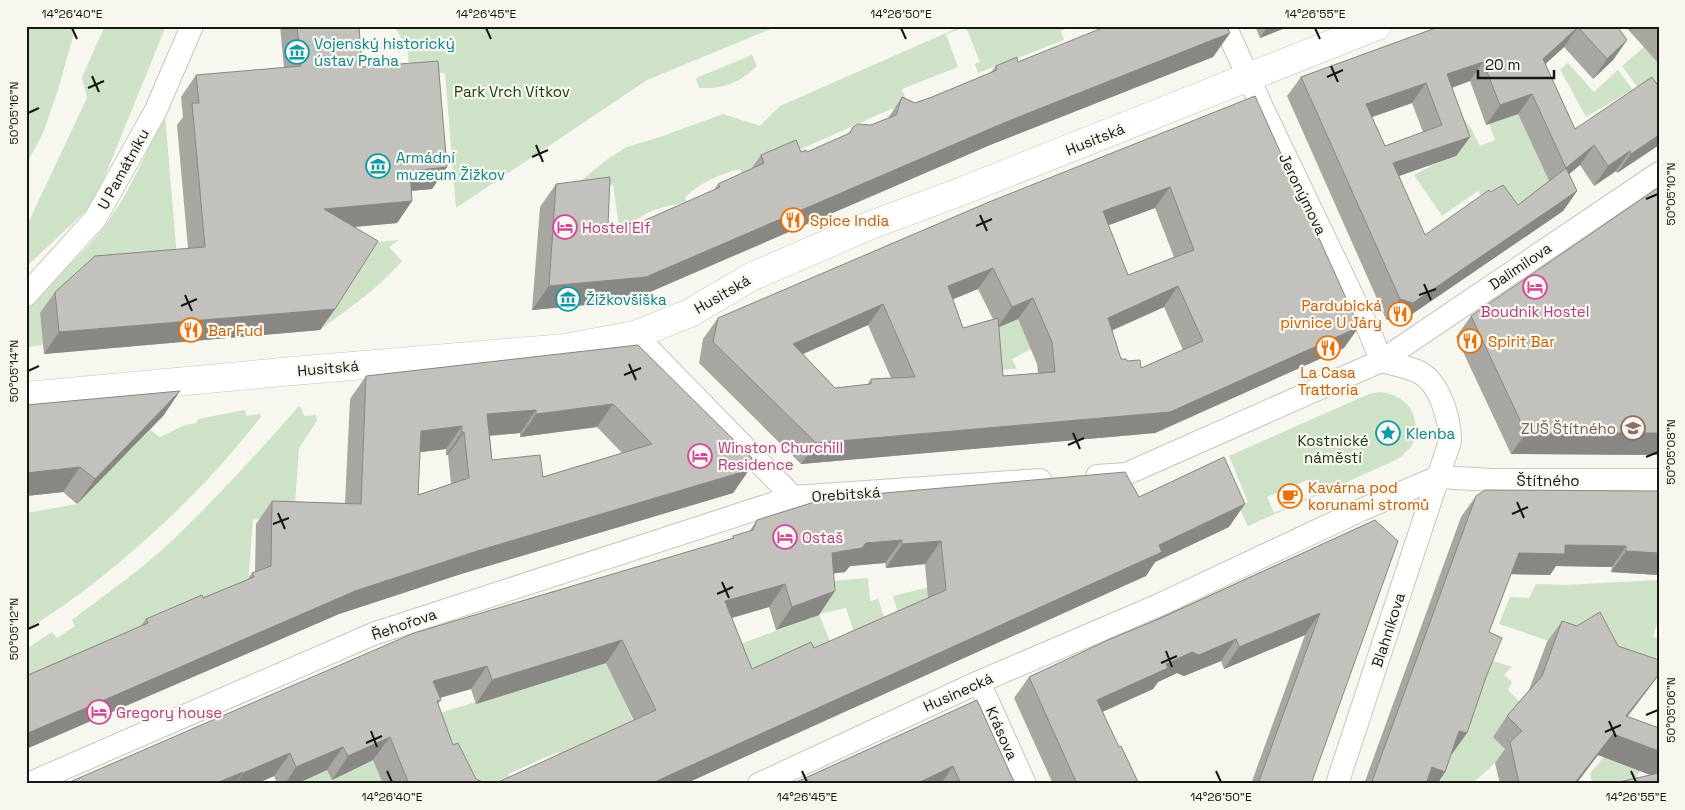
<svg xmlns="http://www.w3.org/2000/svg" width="1685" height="810" font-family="'Space Grotesk',sans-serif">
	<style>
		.green { fill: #cde2c7; fill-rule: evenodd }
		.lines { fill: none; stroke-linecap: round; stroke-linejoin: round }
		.minor-casing { stroke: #c7c5bf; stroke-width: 24 }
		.secondary-casing { stroke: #c7c5bf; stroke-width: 29 }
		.minor { stroke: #fff; stroke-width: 22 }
		.secondary { stroke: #fff; stroke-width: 28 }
		.wall { fill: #a8a6a1; fill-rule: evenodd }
		.shaded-wall { fill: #888783 }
		.building { fill: #c3c1bb; stroke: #888783; fill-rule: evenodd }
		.ticks { fill: none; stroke: #161613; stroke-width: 2 }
		.labels { text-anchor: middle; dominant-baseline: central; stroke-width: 4.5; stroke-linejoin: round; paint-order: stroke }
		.culture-label { font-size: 15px; fill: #0d838f; stroke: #f7f6ef; text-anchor: start }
		.park-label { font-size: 15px; fill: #163807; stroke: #f7f6ef }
		.street-label { font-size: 15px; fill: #161613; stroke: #f7f6ef }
		.food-label { font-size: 15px; fill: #c56008; stroke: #f7f6ef; text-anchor: start }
		.hotel-label { font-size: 15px; fill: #b23c85; stroke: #f7f6ef; text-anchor: start }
		.education-label { font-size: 15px; fill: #785e54; stroke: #f7f6ef; text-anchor: end }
		.neatline { fill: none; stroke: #161613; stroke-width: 2 }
		.ticks-label { font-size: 12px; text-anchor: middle; fill: #161613 }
	</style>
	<rect width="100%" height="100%" fill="#f7f6ef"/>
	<g class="green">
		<path d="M26 26H76L58 90 43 133 26 165Z"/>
		<path d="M105 26H166L94 203 26 267V221L30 219 87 98 82 77Z"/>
		<path d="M394 26H778L647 80 456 208 445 73H409L408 50Z"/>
		<path d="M962 26H1073L1061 31 1064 40 978 73 975 64 980 62 966 27 946 34 958 67 902 89 907 102 742 175 740 169C715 176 704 181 685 197L687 203C655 207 645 212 620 232L613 185 568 189 578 183 609 158 627 147 660 137 723 114 760 126 780 106Z"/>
		<path d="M1644 47 1659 64V116L1622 66Z"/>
		<path d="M752 55 757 66C739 83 724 89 699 88L696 78Z"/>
		<path d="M1568 63 1594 92 1618 70 1638 97 1630 91 1586 117 1560 69Z"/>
		<path d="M165 114 177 258 40 313 43 345 26 347V305C47 285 70 266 90 244 124 207 143 160 163 115Z"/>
		<path d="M1518 114 1552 188 1504 224 1478 191 1442 216 1414 175 1435 164 1456 156 1462 117 1471 128 1480 146 1495 140 1489 124Z"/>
		<path d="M399 240 389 247 402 261C379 288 349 308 320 330L330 315 335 246Z"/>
		<path d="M1018 319 1031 349 1012 359 1017 369 986 371 997 328Z"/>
		<path d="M1379 392C1397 393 1413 404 1415 422 1416 426 1417 431 1417 434 1414 445 1406 453 1398 459L1248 526 1239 507 1248 502 1229 456 1369 394ZM1307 480 1314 495 1274 513 1267 497Z"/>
		<path d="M299 406 302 409 304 416 316 415 317 421 299 448 294 519H253L248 584 26 683V649L52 632 57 638 75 626 72 620C107 593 144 568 176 537 219 495 260 451 299 406Z"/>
		<path d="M245 410 246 416 260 414 261 417C244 437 227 459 209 478 155 535 93 589 26 630V513L77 504 150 430 160 437 185 425 197 423 198 419Z"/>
		<path d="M1658 575 1659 617 1653 637 1659 639V650L1650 675 1499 624 1510 597 1529 598 1536 584 1565 585 1657 580Z"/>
		<path d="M868 578 870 601 878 599 887 625 856 639 846 608 819 614 832 646 767 678 719 652 818 615 816 582Z"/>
		<path d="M934 586 942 605 900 621 893 596Z"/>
		<path d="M625 657 619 690 634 723 560 756 558 752 508 774 511 781 504 784H278L423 718Z"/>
		<path d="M1488 659 1512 667 1504 675 1512 682 1508 690 1522 704 1507 752 1472 784H1434L1445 752 1452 754Z"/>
		<path d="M1604 757 1640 771 1632 784H1592L1590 773Z"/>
	</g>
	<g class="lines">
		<g class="minor-casing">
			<g id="minor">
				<path d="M1225 26 1261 105 1371 335 1381 361"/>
				<path d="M26 295 95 219 155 112 192 26"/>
				<path d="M635 335 793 497"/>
				<path d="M1097 476 1126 474 1381 361 1659 173"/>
				<path d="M979 682 1025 784"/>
				<path d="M28 784 373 634 793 497 1040 480"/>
				<path d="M759 784 979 682 1159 605 1361 510 1438 477 1493 480H1659"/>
				<path d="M1337 784 1450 441C1450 419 1440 383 1419 372 1408 367 1393 364 1381 361"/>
			</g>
		</g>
		<g class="secondary-casing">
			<path id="secondary" d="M26 396 293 371 565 348 635 335 690 313 751 277 871 225 957 193 1377 26"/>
		</g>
		<use href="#minor" class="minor"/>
		<use href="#secondary" class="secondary"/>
	</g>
	<g class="wall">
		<path d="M280 26H359L362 67 447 167 432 189 411 191 412 201 397 223 353 227 335 309 320 330 44 354 40 313 55 292 188 248 177 125 183 117 181 97 196 75 284 68Z"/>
		<path d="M1255 26H1290L1260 38Z"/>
		<path d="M1441 26H1617L1627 40 1613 60 1593 79 1564 47 1545 64 1575 129 1659 145 1617 173 1616 171 1594 186 1580 165 1569 174 1577 191 1563 211 1399 323 1386 319 1287 96 1301 77ZM1470 81 1486 125 1518 114 1549 181 1518 205 1491 192 1425 235 1399 176 1456 156 1470 137 1452 88ZM1412 103 1423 132 1385 146 1372 117Z"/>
		<path d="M1625 26H1659V64Z"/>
		<path d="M1230 33 1213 57 990 145 629 301 532 310 540 207 556 184 608 226 641 222 714 190 718 184 751 169 761 155 801 152H807L848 134 853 127 871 125 888 118 902 97 915 103 932 97 990 73 996 66 1018 62Z"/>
		<path d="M1255 96 1344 348 1155 433 801 464 699 363 703 339 718 318ZM1155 208 1174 257 1128 275 1108 225ZM978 289 993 319 963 328 953 299ZM1164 307 1183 350 1141 368 1121 359 1112 330ZM1018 319 1037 364 1038 373 1003 376 999 327ZM868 325 891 378 871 379 867 385 835 388 803 354Z"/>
		<path d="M1471 316 1659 455 1511 454 1456 337Z"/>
		<path d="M638 345 749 470 733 493 461 574 339 614 26 749V676L141 626 146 619 203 598 247 580 252 573 255 572 256 524 272 501 345 503 350 399 366 376ZM597 427 622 453 543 477 492 460 490 436 520 433V437ZM446 449V455H448L451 484 418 495 420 452Z"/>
		<path d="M180 391 163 416 77 504 63 492 26 496V405Z"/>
		<path d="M1659 491V575L1611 572 1612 567 1556 566 1550 575 1511 574 1489 632 1486 677 1467 733 1451 754 1445 772 1437 784H1364L1461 517 1476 496Z"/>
		<path d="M1139 497 1229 527 1155 562 1146 576 634 721 606 663 476 704 471 689 440 698 441 700 438 704 453 745 476 779 487 784H383L373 760 332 780 327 770 296 784H277L274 776 256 784H65L732 538 733 536 749 532 757 520ZM885 563 886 568 925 564 928 598 814 648 752 669 732 618 769 607 776 630 819 615 833 573 845 572 850 566Z"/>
		<path d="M1375 520 1311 784H1251L1305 635 1224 669 1221 661 1184 676 1177 673 1158 682 1153 689 1102 712 1119 747 1139 784H1053L1014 698 1029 677Z"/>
		<path d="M1562 621 1618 646 1659 660V675L1627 717 1650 775 1598 755 1576 784H1500L1495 763 1505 749 1493 737 1507 716 1529 690 1547 642Z"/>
		<path d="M977 700 1015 784H792Z"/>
	</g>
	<g class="shaded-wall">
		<path d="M1268 26H1290L1260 38Z"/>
		<path d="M1578 27 1564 47 1529 79 1543 59Z"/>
		<path d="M1230 33 1213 57 990 145 629 301 532 310 549 286 1006 122Z"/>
		<path d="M1627 40 1613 60 1593 79 1607 59Z"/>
		<path d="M1483 62 1470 81 1433 94 1447 74Z"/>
		<path d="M1426 83 1412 103 1352 124 1366 104Z"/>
		<path d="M1532 94 1518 114 1486 125 1500 105Z"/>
		<path d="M1659 135V145L1617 173 1631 154Z"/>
		<path d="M1470 137 1456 156 1379 183 1393 163Z"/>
		<path d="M1594 145 1580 165 1552 188 1566 168Z"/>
		<path d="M1630 151 1616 171 1594 186 1608 166Z"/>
		<path d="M447 167 432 189 395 192 410 171Z"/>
		<path d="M1170 187 1155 208 1088 233 1103 211Z"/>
		<path d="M1577 191 1563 211 1399 323 1386 319 1400 299Z"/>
		<path d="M412 201 397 223 309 231 324 209Z"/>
		<path d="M993 268 978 289 934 307 948 286Z"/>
		<path d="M1178 286 1164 307 1093 339 1108 318Z"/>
		<path d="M1033 298 1018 319 997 328 1012 307Z"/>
		<path d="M883 304 868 325 778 365 793 344Z"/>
		<path d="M335 309 320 330 44 354 59 332Z"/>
		<path d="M1359 327 1344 348 1155 433 801 464 816 443Z"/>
		<path d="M180 391 163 416 77 504 95 479Z"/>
		<path d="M613 404 597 427 520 437 536 414Z"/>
		<path d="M536 410 520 433 471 437 487 414Z"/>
		<path d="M462 426 446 449 405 454 421 431Z"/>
		<path d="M462 432H464L448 455H446Z"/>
		<path d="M1526 433H1659V455L1511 454Z"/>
		<path d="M80 467 63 492 26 496V473Z"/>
		<path d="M749 470 733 493 461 574 339 614 26 749V734L29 732 355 591 477 551Z"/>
		<path d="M1245 504 1229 527 1155 562 1146 576 685 784H650Z"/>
		<path d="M902 540 885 563 850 566 845 572 816 576 832 553 866 543Z"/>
		<path d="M941 541 925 564 886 568 902 544Z"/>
		<path d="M1565 545 1626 546 1612 567 1556 566 1550 575 1504 574 1519 553Z"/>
		<path d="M1626 551 1659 553V575L1611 572Z"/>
		<path d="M785 584 769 607 709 624 725 601Z"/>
		<path d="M835 591 819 615 776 630 792 607Z"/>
		<path d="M1320 613 1305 635 1224 669 1239 647Z"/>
		<path d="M1236 639 1221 661 1184 676 1177 673 1158 682 1153 689 1082 721 1097 700 1166 664 1192 652Z"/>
		<path d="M622 640 606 663 476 704 492 680Z"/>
		<path d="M487 666 471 689 417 704 433 681Z"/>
		<path d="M1659 674 1652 684 1614 734 1659 751V778L1598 755 1576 784H1574Z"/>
		<path d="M1459 731 1467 733 1452 754 1445 752Z"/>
		<path d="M390 737 373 760 332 780 348 756Z"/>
		<path d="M343 747 327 770 296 784H285L296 767Z"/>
		<path d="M290 753 274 776 256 784H236L243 773Z"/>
		<path d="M953 766 941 784H916Z"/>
		<path d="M1432 767 1445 772 1437 784H1420Z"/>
		<path d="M243 772 235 784H214Z"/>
	</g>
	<g class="building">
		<path d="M297 26H359L362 67 438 61 447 167 410 171 412 201 324 209 378 241 335 309 59 332 55 292 95 256 205 247 192 103H199L196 75 301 66Z"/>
		<path d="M1107 26H1227L1230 33 1006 122 646 277 549 286 556 184 610 177 608 226 641 222 720 187 718 184 764 163 761 155 796 140 801 152 806 150 807 152 850 133 853 127 858 124 871 125 896 115 902 97 915 103 932 97 997 70 996 66 1017 57 1018 62Z"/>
		<path d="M1441 26H1617L1627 40 1607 59 1578 27 1543 59 1575 129 1652 77 1659 87V135L1631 154 1630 151 1608 166 1594 145 1566 168 1577 191 1413 303 1400 299 1301 77ZM1483 62 1500 105 1532 94 1566 168 1518 205 1503 185 1491 192 1489 190 1425 235 1393 163 1470 137 1447 74ZM1426 83 1442 125 1385 146 1366 104Z"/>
		<path d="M1255 96 1359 327 1170 412 816 443 713 342 718 318 989 202ZM1170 187 1194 250 1128 275 1103 211ZM993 268 1012 307 1033 298 1052 342 1055 372 1003 376 998 318 963 328 948 286ZM1178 286 1203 341 1141 368 1140 360 1127 361 1126 359H1121L1108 318ZM883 304 915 377 871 379V384L835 388 793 344Z"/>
		<path d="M1659 187V433H1526L1471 316Z"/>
		<path d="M638 345 752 458 749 470 477 551 355 591 26 734V676L148 623 146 619 202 595 203 598 254 577 252 573 271 566 272 501 361 504 366 376ZM613 404 652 444 543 477 540 455 492 460 487 414 536 410V414ZM462 426V432H464L469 478 418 495 421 431Z"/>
		<path d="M180 391 95 479 80 467 26 473V405Z"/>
		<path d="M1224 457 1245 504 1159 545 1162 552 650 784H494L656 710 622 640 492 680 487 666 433 681 441 700 437 701 453 745 458 743 476 779 487 784H409L390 737 348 756 343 747 296 767 290 753 243 773V772L214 784H65L414 633 734 538 733 536 753 530 757 520 827 498 1125 472 1139 497ZM902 540V544L941 541 946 590 814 648 811 642 752 669 725 601 785 584 792 607 835 591 832 553 862 548 866 543Z"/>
		<path d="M1485 490 1659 491V553L1626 551V546L1565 545V554L1519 553 1489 632 1502 638 1486 677 1467 733 1459 731 1445 772 1432 767 1426 784H1371L1476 496Z"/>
		<path d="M1375 520 1398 541 1311 784H1258L1320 613 1239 647 1236 639 1199 655 1192 652 1166 664 1168 668 1097 700 1119 747 1121 746 1139 784H1077L1029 677 1108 640 1161 618Z"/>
		<path d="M1600 612 1618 646 1659 660V674L1626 716 1659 728V751L1613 734 1574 784H1517L1519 783 1510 742 1522 731 1507 716 1542 676 1562 621 1577 626Z"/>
		<path d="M977 700 1015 784H961L953 766 916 784H792Z"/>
		<path d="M1659 773V784H1610Z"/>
	</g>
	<path class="ticks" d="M72 28 77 39M486 28 491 39M901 28 906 39M1315 28 1320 39M1331 66 1338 82M92 76 99 92M1327 77 1343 70M88 88 104 81M28 113 39 108M536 145 543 162M532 157 548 150M1646 199 1658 194M980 215 987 231M976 226 992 219M1424 284 1431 300M185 295 192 311M1419 295 1436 289M181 306 197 299M629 364 636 380M28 371 39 366M624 375 641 368M1073 433 1080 449M1068 445 1084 438M1646 457 1658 452M1517 502 1524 518M278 513 285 529M1512 514 1528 507M273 524 289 518M722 582 729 598M717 594 733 587M28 629 39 624M1166 651 1172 667M1161 663 1177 656M1646 715 1658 710M1609 721 1616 737M371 731 377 747M1605 732 1621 725M366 743 382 736M387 771 392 782M802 771 807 782M1216 771 1221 782M1631 771 1636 782"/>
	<defs>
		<g id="museum-ring" transform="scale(1.25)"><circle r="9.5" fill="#f7f6ef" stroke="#0f9aa8" stroke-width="1.5"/><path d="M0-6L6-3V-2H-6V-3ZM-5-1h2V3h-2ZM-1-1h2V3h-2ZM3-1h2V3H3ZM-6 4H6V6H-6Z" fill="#0f9aa8"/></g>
		<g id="restaurant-ring" transform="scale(1.25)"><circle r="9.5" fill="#f7f6ef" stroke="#e8710a" stroke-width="1.5"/><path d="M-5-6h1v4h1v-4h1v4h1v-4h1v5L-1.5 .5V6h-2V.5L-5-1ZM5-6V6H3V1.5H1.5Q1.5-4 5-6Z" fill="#e8710a"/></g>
		<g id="hotel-ring" transform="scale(1.25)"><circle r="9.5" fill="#f7f6ef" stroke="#d1479c" stroke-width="1.5"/><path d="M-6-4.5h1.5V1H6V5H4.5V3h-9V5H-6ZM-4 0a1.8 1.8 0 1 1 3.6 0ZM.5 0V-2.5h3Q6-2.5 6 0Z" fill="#d1479c"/></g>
		<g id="school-ring" transform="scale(1.25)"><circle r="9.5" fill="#f7f6ef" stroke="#8d6e63" stroke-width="1.5"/><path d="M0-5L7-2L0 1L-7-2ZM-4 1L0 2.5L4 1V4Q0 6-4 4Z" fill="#8d6e63"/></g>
		<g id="sight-ring" transform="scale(1.25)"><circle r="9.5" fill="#f7f6ef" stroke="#0f9aa8" stroke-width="1.5"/><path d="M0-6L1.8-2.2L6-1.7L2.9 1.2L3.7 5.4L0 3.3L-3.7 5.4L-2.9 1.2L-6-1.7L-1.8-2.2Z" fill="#0f9aa8"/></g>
		<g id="cafe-ring" transform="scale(1.25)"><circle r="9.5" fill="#f7f6ef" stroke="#e8710a" stroke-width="1.5"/><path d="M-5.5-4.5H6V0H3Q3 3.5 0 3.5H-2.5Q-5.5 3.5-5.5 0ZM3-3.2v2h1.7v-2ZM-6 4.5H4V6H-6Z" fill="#e8710a"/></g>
	</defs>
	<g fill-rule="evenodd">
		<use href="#museum-ring" x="297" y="52"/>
		<use href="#museum-ring" x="378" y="166"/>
		<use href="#restaurant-ring" x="793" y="220"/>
		<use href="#hotel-ring" x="565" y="227"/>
		<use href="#hotel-ring" x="1535" y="287"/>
		<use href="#museum-ring" x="568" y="299"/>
		<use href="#restaurant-ring" x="1400" y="314"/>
		<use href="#restaurant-ring" x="191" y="330"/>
		<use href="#restaurant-ring" x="1470" y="341"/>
		<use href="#restaurant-ring" x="1328" y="348"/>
		<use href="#school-ring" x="1633" y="428"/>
		<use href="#sight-ring" x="1388" y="433"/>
		<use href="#hotel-ring" x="700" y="456"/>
		<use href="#cafe-ring" x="1290" y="496"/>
		<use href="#hotel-ring" x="785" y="537"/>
		<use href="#hotel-ring" x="99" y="712"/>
	</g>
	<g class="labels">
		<g class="culture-label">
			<text x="314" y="43">Vojenský historický<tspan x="314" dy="17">ústav Praha</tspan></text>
			<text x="396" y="157">Armádní<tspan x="396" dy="17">muzeum Žižkov</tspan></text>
			<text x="586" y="299">Žižkovšiška</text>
			<text x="1406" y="433">Klenba</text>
		</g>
		<g class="park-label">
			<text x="512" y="91">Park Vrch Vítkov</text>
			<text x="1333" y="440">Kostnické<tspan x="1333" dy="17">náměstí</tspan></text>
		</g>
		<g class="street-label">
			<text transform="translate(1095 139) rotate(-22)">Husitská</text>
			<text transform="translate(123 169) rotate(-61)">U Památníku</text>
			<text transform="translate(1303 194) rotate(64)">Jeronýmova</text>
			<text transform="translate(1520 266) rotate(-34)">Dalimilova</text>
			<text transform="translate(722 294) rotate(-30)">Husitská</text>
			<text transform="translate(328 368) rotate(-5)">Husitská</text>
			<text x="1548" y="480">Štítného</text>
			<text transform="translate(846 494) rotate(-4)">Orebitská</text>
			<text transform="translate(404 624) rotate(-19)">Řehořova</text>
			<text transform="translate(1388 630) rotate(-72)">Blahníkova</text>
			<text transform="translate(958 692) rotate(-24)">Husinecká</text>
			<text transform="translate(1002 733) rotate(66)">Krásova</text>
		</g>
		<g class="food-label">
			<text x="810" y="220">Spice India</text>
			<text x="1382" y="305" text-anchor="end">Pardubická<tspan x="1382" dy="17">pivnice U Járy</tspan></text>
			<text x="208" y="330">Bar Fud</text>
			<text x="1488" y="341">Spirit Bar</text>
			<text x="1328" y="372" text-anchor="middle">La Casa<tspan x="1328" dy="17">Trattoria</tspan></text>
			<text x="1308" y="487">Kavárna pod<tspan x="1308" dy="17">korunami stromů</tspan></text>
		</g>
		<g class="hotel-label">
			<text x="582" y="227">Hostel Elf</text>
			<text x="1535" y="311" text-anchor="middle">Boudnik Hostel</text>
			<text x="718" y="447">Winston Churchill<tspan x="718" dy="17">Residence</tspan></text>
			<text x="802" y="537">Ostaš</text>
			<text x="116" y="712">Gregory house</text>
		</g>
		<g class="education-label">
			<text x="1616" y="428">ZUŠ Štítného</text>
		</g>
	</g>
	<rect width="1685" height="810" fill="none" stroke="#f7f6ef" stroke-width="55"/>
	<path d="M1478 70v8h76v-8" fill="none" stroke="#161613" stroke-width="2.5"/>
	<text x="1485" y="70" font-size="15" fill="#161613" stroke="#f7f6ef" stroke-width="4" paint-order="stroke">20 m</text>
	<rect x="28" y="28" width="1630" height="754" class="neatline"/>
	<g class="ticks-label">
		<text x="72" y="18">14°26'40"E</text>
		<text x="486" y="18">14°26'45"E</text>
		<text x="901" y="18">14°26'50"E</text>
		<text x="1315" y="18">14°26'55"E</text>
		<text transform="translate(14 113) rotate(-90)" y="4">50°05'16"N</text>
		<text transform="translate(1671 194) rotate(-90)" y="4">50°05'10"N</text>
		<text transform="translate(14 371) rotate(-90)" y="4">50°05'14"N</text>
		<text transform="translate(1671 452) rotate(-90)" y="4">50°05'08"N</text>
		<text transform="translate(14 629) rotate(-90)" y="4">50°05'12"N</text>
		<text transform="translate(1671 710) rotate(-90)" y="4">50°05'06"N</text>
		<text x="392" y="801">14°26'40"E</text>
		<text x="807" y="801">14°26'45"E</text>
		<text x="1221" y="801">14°26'50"E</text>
		<text x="1636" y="801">14°26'55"E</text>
	</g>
</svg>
